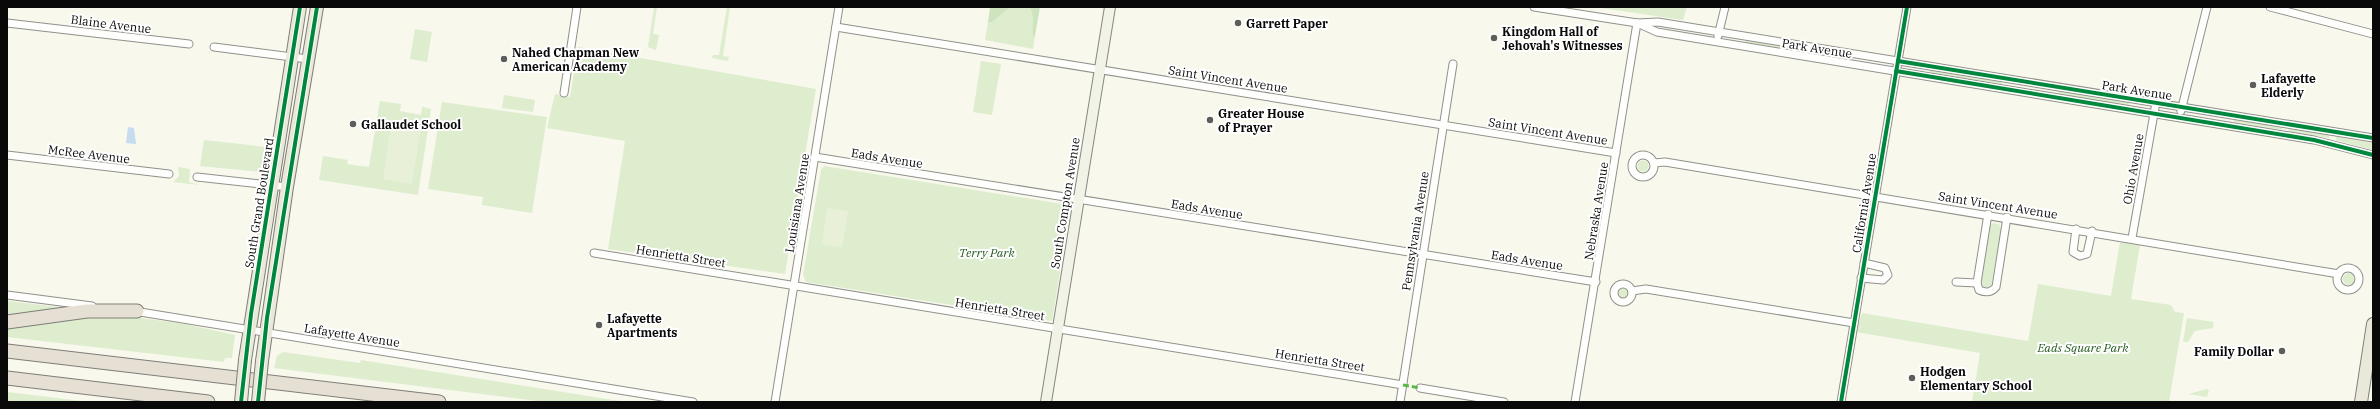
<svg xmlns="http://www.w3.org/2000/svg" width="2380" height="409" font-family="'IBM Plex Serif',serif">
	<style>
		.green { fill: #ddedce }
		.forest { fill: #cde4bd }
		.pitch { fill: #e8f1d8 }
		.water { fill: #c6dcef }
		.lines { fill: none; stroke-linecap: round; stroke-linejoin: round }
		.minor-casing { stroke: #91918c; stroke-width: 9 }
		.secondary-casing { stroke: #878782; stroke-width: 12 }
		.primary-casing { stroke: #7e7e79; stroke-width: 14 }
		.motorway-casing { stroke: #7e7e79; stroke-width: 15 }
		.minor { stroke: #fefefc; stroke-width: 7 }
		.secondary { stroke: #f2f3e7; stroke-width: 10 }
		.primary { stroke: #eae8d8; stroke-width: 12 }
		.motorway { stroke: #e6dfd4; stroke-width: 13 }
		.primary-bridge-casing { stroke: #7e7e79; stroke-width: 14; stroke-linecap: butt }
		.primary-bridge { stroke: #eae8d8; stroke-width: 12 }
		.quiet { stroke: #58b947; stroke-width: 3; stroke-dasharray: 6 3; stroke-linecap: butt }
		.cycleway-casing { stroke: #fff; stroke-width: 6 }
		.cycleway { stroke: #00873e; stroke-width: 4 }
		.poi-dot { fill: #5d5d59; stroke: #fff; stroke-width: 1.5 }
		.labels { text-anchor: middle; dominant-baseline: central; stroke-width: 4; stroke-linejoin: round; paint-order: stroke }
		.poi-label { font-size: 12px; font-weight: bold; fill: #090909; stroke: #fff; text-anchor: start }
		.street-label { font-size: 12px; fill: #090909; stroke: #fff }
		.park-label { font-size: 12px; font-style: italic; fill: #255a20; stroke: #fff }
	</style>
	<rect width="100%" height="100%" fill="#f8f8ed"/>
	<g class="green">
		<path d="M654 7H657L653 34 659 35 656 50 648 47Z"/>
		<path d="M727 7H730L723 56 729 57 728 61 712 58 713 55H719Z"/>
		<path d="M1010 7 1030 8C1035 17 1031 26 1033 36H1035L1033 49 985 40 988 22H992Z"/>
		<path d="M1594 7H1687L1683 20Z"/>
		<path d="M415 29 432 32 427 62 410 59Z"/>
		<path d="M1746 40 1783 46V50L1745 43Z"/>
		<path d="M578 47 816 89 785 274 608 249 625 141 547 128 555 94 570 97Z"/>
		<path d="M981 61 1001 64 992 115 973 112Z"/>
		<path d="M1930 70 2002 82V84L1929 73Z"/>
		<path d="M2059 91 2129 102V105L2058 94Z"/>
		<path d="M504 95 535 100 533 112 502 108Z"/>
		<path d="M380 101 401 104 400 111 421 115 422 107 431 109 418 195 319 180 323 156 348 160 347 164 369 167Z"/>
		<path d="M442 102 547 117 532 213 482 205 483 197 428 189Z"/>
		<path d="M2234 119 2282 127V130L2234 122Z"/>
		<path d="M2290 128 2329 135V138L2289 131Z"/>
		<path d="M2336 137 2373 143V150L2336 140Z"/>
		<path d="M204 140 266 147 262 172 200 166Z"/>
		<circle cx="1643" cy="166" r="5.5"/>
		<path d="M824 166 1069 205 1070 210 1052 321 806 282 803 275 821 170Z"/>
		<path d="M178 167 190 169 189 182 199 185 173 182 179 176Z"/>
		<path d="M1993 223 1999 224 2001 230 1992 284 1987 288 1982 286 1981 281 1990 226Z"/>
		<path d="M2120 242 2140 245 2131 299 2171 305 2175 312 2184 313 2169 402H1972L1980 353 1856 332 1862 313 2028 341 2038 284 2111 296Z"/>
		<circle cx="2349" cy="279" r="6"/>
		<circle cx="1623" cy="294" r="6"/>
		<path d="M7 301 59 307 57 310 7 318Z"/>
		<path d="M119 315 185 324 235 335 232 358H225L224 362 7 337V326L55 318Z"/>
		<path d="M2187 318 2214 322 2213 328 2195 331 2188 342H2183Z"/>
		<path d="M283 352 360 363 361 360 626 402H545L274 368 277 356Z"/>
		<path d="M2207 389 2209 391 2207 397 2188 394Z"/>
		<path d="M7 392 91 402H7Z"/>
	</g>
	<g class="forest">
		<path d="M990 7H1010L992 22H988Z"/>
		<path d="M1027 7H1040L1035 36H1033C1031 26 1035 17 1030 8Z"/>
	</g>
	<g class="pitch">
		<path d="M391 124 421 129 412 184 383 179Z"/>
		<path d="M827 208 848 211 842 247 822 244Z"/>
	</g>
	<path class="water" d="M128 127 134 128 136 144 126 143Z"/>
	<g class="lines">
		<g class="minor-casing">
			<g id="minor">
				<path d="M1534 7 1637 23 1658 22 2373 138"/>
				<path d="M2270 7 2373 34"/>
				<path d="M7 23 189 44"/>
				<path d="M1637 23 1657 32 2314 140 2373 155"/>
				<path d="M836 27 1616 153"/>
				<path d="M1718 36 1725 7"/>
				<path d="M214 47 308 59"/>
				<path d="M564 93 577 7"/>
				<path d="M2181 111 2207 7"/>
				<path d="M7 155 169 174"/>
				<circle cx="1643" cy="166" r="11"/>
				<path d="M815 157 1596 282"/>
				<path d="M1654 163 1665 162 2339 274"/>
				<path d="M197 177 287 187"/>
				<path d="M1988 214 1977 283 1979 290C1986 293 1991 293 1996 287L2007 217"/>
				<path d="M2076 229 2073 252 2080 256 2087 254 2092 231"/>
				<path d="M2132 238 2155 108"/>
				<path d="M594 253 1403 385"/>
				<circle cx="2348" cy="279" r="11"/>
				<path d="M1861 278 1883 280 1888 275 1885 268 1864 263"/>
				<path d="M1956 282 1977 283"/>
				<circle cx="1623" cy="293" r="9"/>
				<path d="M1632 291 1646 289 1854 323"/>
				<path d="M7 295 92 306"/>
				<path d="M134 311 693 402"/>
				<path d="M1420 388 1504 402"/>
				<path d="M775 402 839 7"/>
				<path d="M1400 402 1453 64"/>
				<path d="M1575 402 1637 23"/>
				<path d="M1841 402 1907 7"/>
			</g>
		</g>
		<g class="secondary-casing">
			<path id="secondary" d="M1046 402 1110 7"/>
		</g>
		<g class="primary-casing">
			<g id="primary">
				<path d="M245 360 300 7"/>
				<path d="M262 361 287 187 317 7"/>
				<path d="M2361 402 2373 324"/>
			</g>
		</g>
		<g class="motorway-casing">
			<g id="motorway">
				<path d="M7 322 87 311H137"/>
				<path d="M7 351 439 402"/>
				<path d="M7 378 208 402"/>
			</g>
		</g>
		<use href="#minor" class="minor"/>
		<use href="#secondary" class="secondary"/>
		<use href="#primary" class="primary"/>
		<use href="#motorway" class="motorway"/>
		<g class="primary-bridge-casing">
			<g id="primary-bridge">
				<path d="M241 402 245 360"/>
				<path d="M258 402 262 361"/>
			</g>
		</g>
		<use href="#primary-bridge" class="primary-bridge"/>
		<path class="quiet" d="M1403 385 1420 388"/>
		<g class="cycleway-casing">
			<g id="cycleway">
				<path d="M1898 61 2373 138"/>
				<path d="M1896 71 2314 140 2373 155"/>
				<path d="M241 402 251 314 300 7"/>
				<path d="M258 402 267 318 317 7"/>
				<path d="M1841 402 1907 7"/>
			</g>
		</g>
		<use href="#cycleway" class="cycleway"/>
	</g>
	<g class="poi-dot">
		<circle cx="1238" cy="23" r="4"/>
		<circle cx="1494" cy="38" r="4"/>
		<circle cx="504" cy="59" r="4"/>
		<circle cx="2253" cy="85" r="4"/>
		<circle cx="1210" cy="120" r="4"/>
		<circle cx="353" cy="124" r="4"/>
		<circle cx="599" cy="325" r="4"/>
		<circle cx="2282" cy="351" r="4"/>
		<circle cx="1912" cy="378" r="4"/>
	</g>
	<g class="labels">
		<g class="poi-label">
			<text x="1246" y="23">Garrett Paper</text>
			<text x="1502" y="31">Kingdom Hall of<tspan x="1502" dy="14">Jehovah's Witnesses</tspan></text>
			<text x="512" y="52">Nahed Chapman New<tspan x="512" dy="14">American Academy</tspan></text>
			<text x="2261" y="78">Lafayette<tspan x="2261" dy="14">Elderly</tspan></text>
			<text x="1218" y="113">Greater House<tspan x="1218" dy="14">of Prayer</tspan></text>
			<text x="361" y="124">Gallaudet School</text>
			<text x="607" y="318">Lafayette<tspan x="607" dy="14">Apartments</tspan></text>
			<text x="2274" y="351" text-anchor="end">Family Dollar</text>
			<text x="1920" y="371">Hodgen<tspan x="1920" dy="14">Elementary School</tspan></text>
		</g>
		<g class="street-label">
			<text transform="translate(111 24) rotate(7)">Blaine Avenue</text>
			<text transform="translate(1817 48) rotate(9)">Park Avenue</text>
			<text transform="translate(1228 79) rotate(9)">Saint Vincent Avenue</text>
			<text transform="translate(2137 90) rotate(9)">Park Avenue</text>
			<text transform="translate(1548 131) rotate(9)">Saint Vincent Avenue</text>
			<text transform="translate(89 154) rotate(7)">McRee Avenue</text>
			<text transform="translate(887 158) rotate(9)">Eads Avenue</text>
			<text transform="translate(2133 169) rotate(-80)">Ohio Avenue</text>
			<text transform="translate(259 203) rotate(-81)">South Grand Boulevard</text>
			<text transform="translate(797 203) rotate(-81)">Louisiana Avenue</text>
			<text transform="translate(1065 203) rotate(-81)">South Compton Avenue</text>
			<text transform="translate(1864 203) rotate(-81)">California Avenue</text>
			<text transform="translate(1998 205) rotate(9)">Saint Vincent Avenue</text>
			<text transform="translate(1207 209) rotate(9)">Eads Avenue</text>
			<text transform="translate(1596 211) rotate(-81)">Nebraska Avenue</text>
			<text transform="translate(1415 231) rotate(-81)">Pennsylvania Avenue</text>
			<text transform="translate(681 256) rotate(9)">Henrietta Street</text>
			<text transform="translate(1527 260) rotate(9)">Eads Avenue</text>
			<text transform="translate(1000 309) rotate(9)">Henrietta Street</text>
			<text transform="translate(352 335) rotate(9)">Lafayette Avenue</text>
			<text transform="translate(1320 360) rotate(9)">Henrietta Street</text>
		</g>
		<g class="park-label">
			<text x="987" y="252">Terry Park</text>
			<text x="2083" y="347">Eads Square Park</text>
		</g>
	</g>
	<rect width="2380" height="409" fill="none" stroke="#090909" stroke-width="16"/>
</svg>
